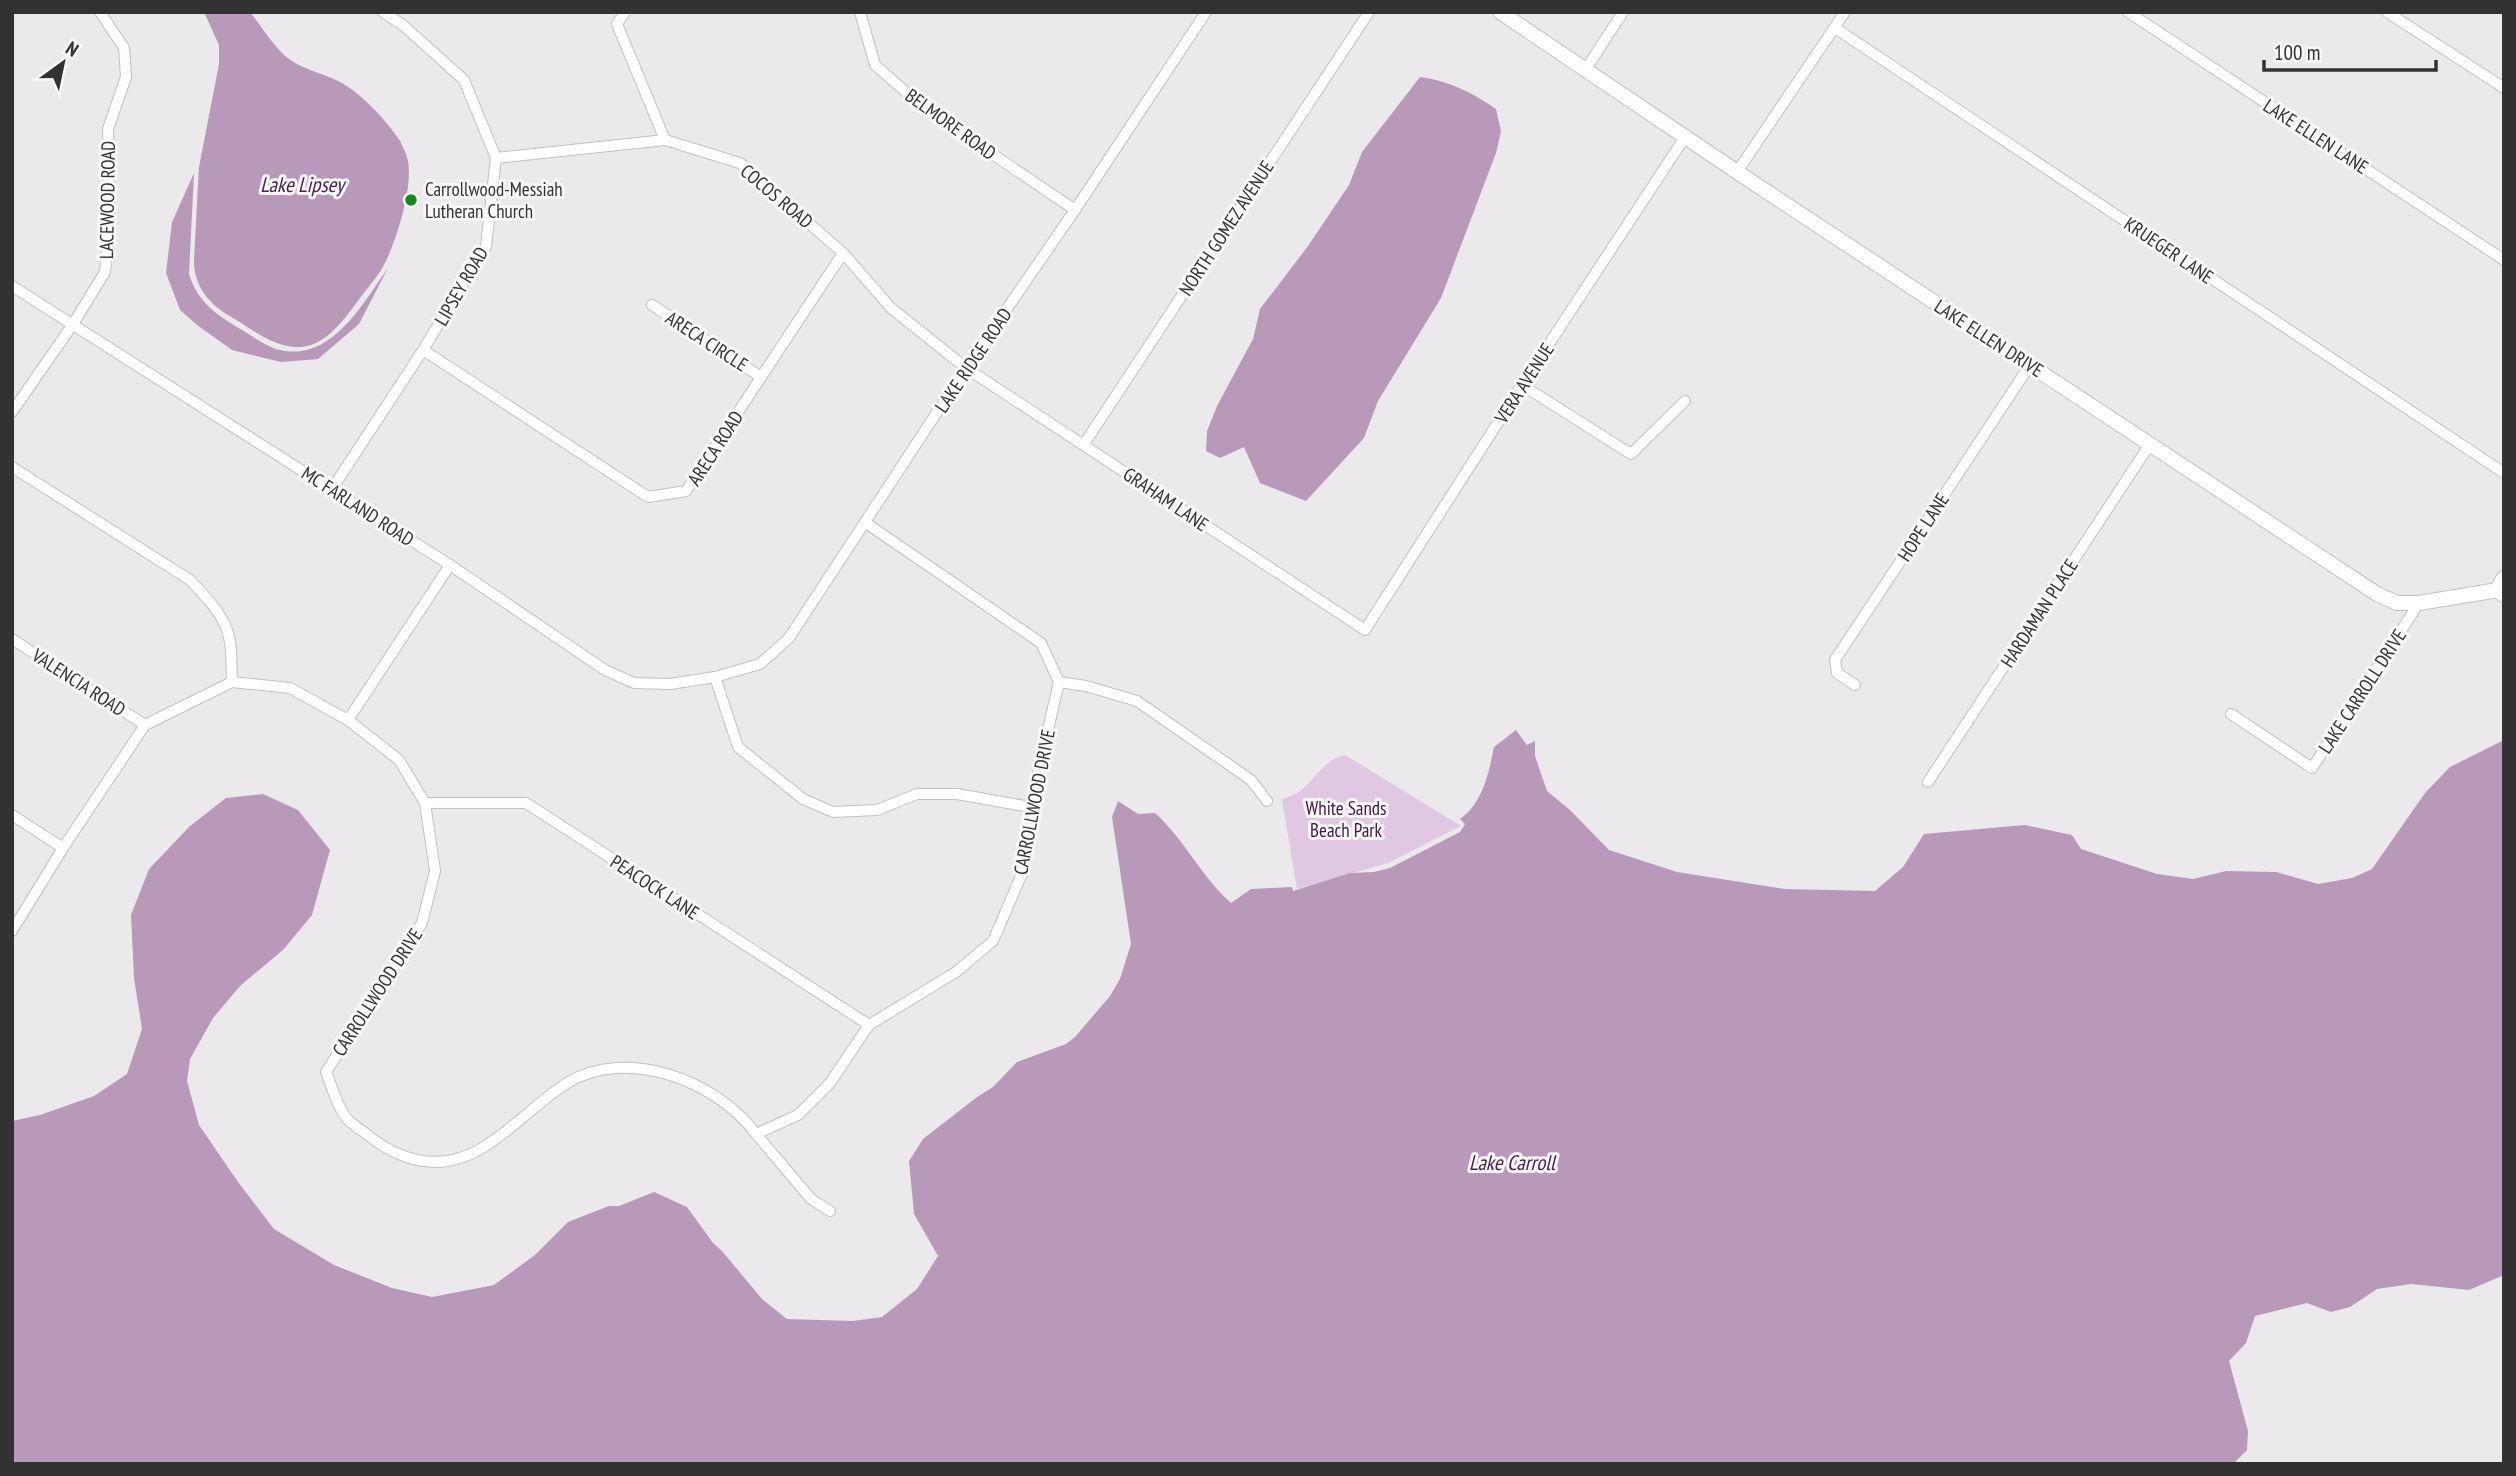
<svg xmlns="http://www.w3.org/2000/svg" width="2516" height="1476" font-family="'PT Sans Narrow',sans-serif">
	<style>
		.green { fill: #e1c8e2 }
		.water { fill: #b999ba }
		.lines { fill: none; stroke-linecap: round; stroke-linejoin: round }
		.minor-casing { stroke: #c2c0c2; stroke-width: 12 }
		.tertiary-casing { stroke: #c2c0c2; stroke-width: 16 }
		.secondary-casing { stroke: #c2c0c2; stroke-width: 18 }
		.minor { stroke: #fff; stroke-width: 10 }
		.tertiary { stroke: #fff; stroke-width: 14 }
		.secondary { stroke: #fff; stroke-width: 16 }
		.poi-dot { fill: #118d19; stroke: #f9f7f9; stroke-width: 2.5 }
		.labels { text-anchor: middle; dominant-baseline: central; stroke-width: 6; stroke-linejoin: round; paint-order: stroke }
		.street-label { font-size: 19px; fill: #333233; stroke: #f9f7f9 }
		.poi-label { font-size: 19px; fill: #333233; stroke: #f9f7f9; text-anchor: start }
		.park-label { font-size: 19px; fill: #411843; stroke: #f9f7f9 }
		.water-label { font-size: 21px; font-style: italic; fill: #4a214c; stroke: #f9f7f9 }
	</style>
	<rect width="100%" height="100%" fill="#ece9ec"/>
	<path class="green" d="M1345 755 1461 826 1388 863 1297 889 1282 799C1288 797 1294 795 1299 792 1315 780 1324 759 1345 755Z"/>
	<g class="water">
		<path d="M204 12H250C261 26 271 42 283 54 297 68 323 73 340 82 360 92 388 122 400 141 403 147 407 155 408 161 413 187 397 239 385 263 378 277 366 289 357 302 346 317 330 339 311 345 282 354 255 331 233 318 210 305 194 288 194 260L199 167 219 64V45Z"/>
		<path d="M1420 77C1449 81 1472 92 1496 109L1501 131 1496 153 1441 298 1378 401 1364 438 1306 501 1260 483 1244 447 1220 458 1206 451 1207 431 1217 406 1253 339 1260 309 1308 246 1349 185 1362 152Z"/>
		<path d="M194 173 189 274C198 303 217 315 242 330 254 337 267 347 280 350 332 362 363 303 388 268L359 324 318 359 281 362 232 350 197 325 180 310 166 273 172 222Z"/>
		<path d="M1516 730 1527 745 1535 741V756L1547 791 1570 810 1609 850 1677 872 1785 889 1875 891 1903 867 1924 834 2025 825 2072 835 2081 849 2157 874 2193 879 2226 871 2276 872 2318 884 2352 878 2372 869 2425 793 2450 767 2504 740V1275L2469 1290 2411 1284 2377 1289 2350 1307 2331 1312 2307 1303 2255 1316 2246 1343 2229 1361 2248 1431 2247 1450 2233 1464H12V1121L40 1115 94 1096 127 1074 142 1029 134 978 131 915 149 869 190 826 226 798 263 794 298 810 330 850 312 915 283 950 240 986 213 1018 190 1059 187 1081 199 1125 238 1182 274 1229 334 1265 392 1288 432 1297 494 1285 535 1255 568 1222 609 1206H619L654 1192 687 1207 713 1243 722 1251 762 1299 787 1319 853 1321 882 1317 917 1289 938 1256 914 1214 909 1161 923 1139 977 1097 993 1087 1017 1062 1066 1044 1075 1037 1110 996 1120 979 1131 944 1112 817 1118 801 1138 814 1155 813C1184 839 1201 876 1231 903L1251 889 1292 887 1293 891 1350 873 1374 872 1390 868 1460 832 1465 824 1460 819C1483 803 1489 772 1494 747Z"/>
	</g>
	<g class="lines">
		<g class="minor-casing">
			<g id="minor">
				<path d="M625 12 617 24 665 140"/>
				<path d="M860 12 875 65 923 107 1075 210"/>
				<path d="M2128 12 2504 260"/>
				<path d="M2387 12 2504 88"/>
				<path d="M1835 28 2504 473"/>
				<path d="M1586 69 1623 12"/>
				<path d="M496 158 665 140 740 163 843 253 891 308 966 368 1365 630 1522 385 1685 137"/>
				<path d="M1737 172 1845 12"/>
				<path d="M12 286 450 565 605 670 634 683 670 684 715 677 760 664 789 638 966 368 1075 210 1206 12"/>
				<path d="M652 305 761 377"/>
				<path d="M423 350 648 497 686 491 843 253"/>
				<path d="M1522 385 1631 454 1685 401"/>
				<path d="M12 412 73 324 105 272 110 217 108 129 126 77 124 48 100 12"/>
				<path d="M1084 444 1369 12"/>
				<path d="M12 467 190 580C203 594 218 609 225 625 233 642 231 664 232 682"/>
				<path d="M332 489 423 350 486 246 496 158 464 80 404 26 383 12"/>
				<path d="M12 639 145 725"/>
				<path d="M715 677 738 747 803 799 833 812 877 810 917 794H957L1036 808"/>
				<path d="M1059 682 1086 686 1137 701 1251 780 1267 801"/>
				<path d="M1855 685 1837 673 1835 660 2030 365"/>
				<path d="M2231 714 2312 768 2419 603"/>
				<path d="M348 720 450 565"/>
				<path d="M1928 782 2150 444"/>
				<path d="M425 803H526L869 1025"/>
				<path d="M12 815 63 848"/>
				<path d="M12 931 63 848 145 725 232 682 290 688 348 720 399 760 425 803 435 871 422 923 326 1072C332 1086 336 1104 345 1116 349 1123 359 1128 365 1133 403 1164 444 1173 487 1145 515 1127 539 1101 567 1083 627 1046 717 1081 756 1134L798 1115 830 1083 869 1025 956 972 993 941 1021 876 1036 808 1038 773 1059 682 1041 643 866 523"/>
				<path d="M756 1134 811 1199 830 1211"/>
			</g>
		</g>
		<g class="tertiary-casing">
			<path id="tertiary" d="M1500 12 1737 172 2377 594 2397 603H2419L2498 590"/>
		</g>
		<g class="secondary-casing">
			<path id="secondary" d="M2504 579 2498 590 2504 594"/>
		</g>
		<use href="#minor" class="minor"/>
		<use href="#tertiary" class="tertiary"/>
		<use href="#secondary" class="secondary"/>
	</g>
	<circle class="poi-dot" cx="411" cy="200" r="7"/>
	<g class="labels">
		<g class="street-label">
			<text transform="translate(951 124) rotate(36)">BELMORE ROAD</text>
			<text transform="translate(2316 136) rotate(33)">LAKE ELLEN LANE</text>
			<text transform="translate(777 196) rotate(40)">COCOS ROAD</text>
			<text transform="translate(107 200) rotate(-89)">LACEWOOD ROAD</text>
			<text transform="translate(1226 228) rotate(-57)">NORTH GOMEZ AVENUE</text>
			<text transform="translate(2169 250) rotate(34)">KRUEGER LANE</text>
			<text transform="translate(461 286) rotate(-60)">LIPSEY ROAD</text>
			<text transform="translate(1989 338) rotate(33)">LAKE ELLEN DRIVE</text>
			<text transform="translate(707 341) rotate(33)">ARECA CIRCLE</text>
			<text transform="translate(973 360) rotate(-56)">LAKE RIDGE ROAD</text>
			<text transform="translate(1524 383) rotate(-57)">VERA AVENUE</text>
			<text transform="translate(715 448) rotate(-57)">ARECA ROAD</text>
			<text transform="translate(1166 499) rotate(34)">GRAHAM LANE</text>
			<text transform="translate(358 506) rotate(33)">MC FARLAND ROAD</text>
			<text transform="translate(1923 527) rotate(-57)">HOPE LANE</text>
			<text transform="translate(2039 613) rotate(-57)">HARDAMAN PLACE</text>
			<text transform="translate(79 682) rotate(33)">VALENCIA ROAD</text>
			<text transform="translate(2362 691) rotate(-57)">LAKE CARROLL DRIVE</text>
			<text transform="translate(1034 802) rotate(-79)">CARROLLWOOD DRIVE</text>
			<text transform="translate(655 887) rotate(33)">PEACOCK LANE</text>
			<text transform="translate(377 992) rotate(-57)">CARROLLWOOD DRIVE</text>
		</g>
		<g class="poi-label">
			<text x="425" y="189">Carrollwood-Messiah<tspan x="425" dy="22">Lutheran Church</tspan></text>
		</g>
		<g class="park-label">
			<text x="1346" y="808">White Sands<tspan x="1346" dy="22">Beach Park</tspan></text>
		</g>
		<g class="water-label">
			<text x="302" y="184">Lake Lipsey</text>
			<text x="1512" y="1162">Lake Carroll</text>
		</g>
	</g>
	<rect width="2516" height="1476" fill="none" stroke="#333233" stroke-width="28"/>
	<g transform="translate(63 63) rotate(33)" stroke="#f9f7f9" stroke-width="5" paint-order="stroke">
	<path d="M0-5L12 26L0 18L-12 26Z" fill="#333233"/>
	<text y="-10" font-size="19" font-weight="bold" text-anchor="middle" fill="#333233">N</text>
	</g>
	<path d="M2264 60v10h172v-10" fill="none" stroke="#333233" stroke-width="3.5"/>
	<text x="2274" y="60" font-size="21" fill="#333233" stroke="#f9f7f9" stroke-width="5" paint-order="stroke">100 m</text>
</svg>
